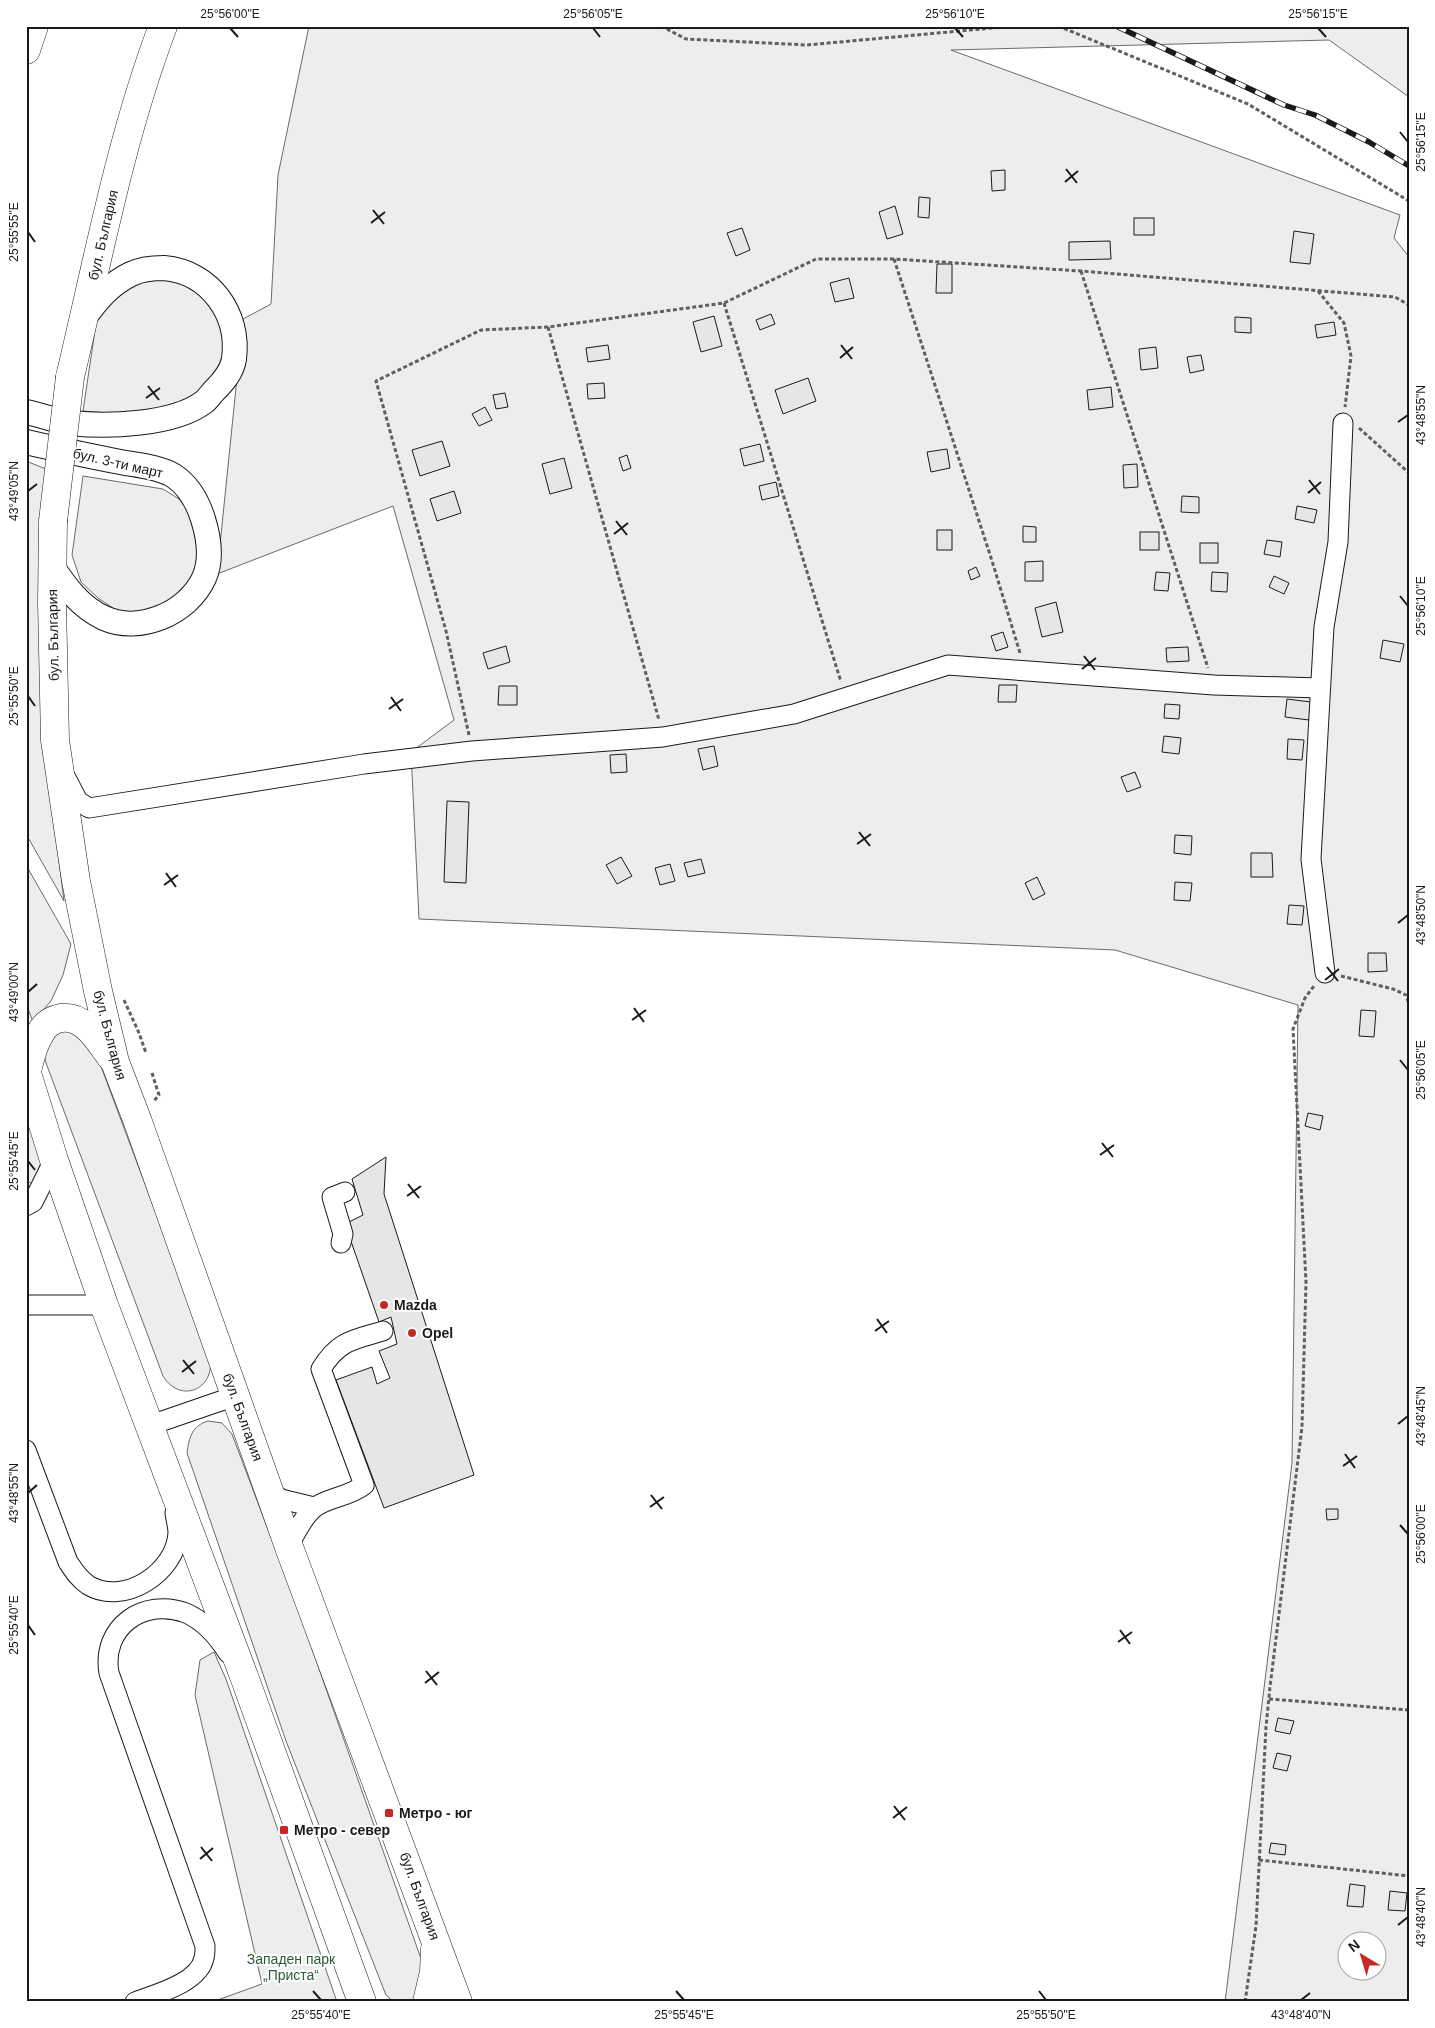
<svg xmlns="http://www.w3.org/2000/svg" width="1435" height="2028" font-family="Arial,sans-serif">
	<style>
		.green { fill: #ededed; stroke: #6a6a6a; fill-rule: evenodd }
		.building { fill: #e6e6e6; stroke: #1a1a1a }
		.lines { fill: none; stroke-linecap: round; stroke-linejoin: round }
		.minor-casing { stroke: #1a1a1a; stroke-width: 21 }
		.major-casing { stroke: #1a1a1a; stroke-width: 26 }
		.highway-casing { stroke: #1a1a1a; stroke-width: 29 }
		.path { stroke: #5f5f5f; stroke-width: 3; stroke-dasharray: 4 2.5; stroke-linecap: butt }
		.minor { stroke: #fff; stroke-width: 19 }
		.major { stroke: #fff; stroke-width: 24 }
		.highway { stroke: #fff; stroke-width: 28 }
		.rail-casing { stroke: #1a1a1a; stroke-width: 5.5 }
		.rail { stroke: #fff; stroke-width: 4; stroke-dasharray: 11; stroke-linecap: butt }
		.highway-bridge-casing { stroke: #1a1a1a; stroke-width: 29; stroke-linecap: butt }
		.highway-bridge { stroke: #fff; stroke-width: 28 }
		.ticks { fill: none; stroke: #1a1a1a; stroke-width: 2 }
		.poi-dot { fill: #c62828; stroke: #fff; stroke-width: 2 }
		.labels { text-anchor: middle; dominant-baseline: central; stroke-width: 4; stroke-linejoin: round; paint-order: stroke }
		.street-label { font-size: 14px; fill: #1a1a1a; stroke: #fff }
		.poi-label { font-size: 14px; font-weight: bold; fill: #1a1a1a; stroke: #fff; text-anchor: start }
		.park-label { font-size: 14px; fill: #2b5a34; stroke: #fff }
		.neatline { fill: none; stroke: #1a1a1a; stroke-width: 2 }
		.ticks-label { font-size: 12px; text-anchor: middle; fill: #1a1a1a }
	</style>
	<rect width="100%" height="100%" fill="#fff"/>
	<g class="green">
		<path d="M309 26 1409 27V97L1329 40 951 50 1400 215 1394 238 1409 257V2002H1225L1292 1463 1298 1005 1115 950 419 919 411 752 454 720 393 506 217 574 243 319 271 304 278 175ZM1348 1940H1378V1970H1348Z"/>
		<path d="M167 280 192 287 222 317 227 358 192 403 121 414 83 411 96 323 107 301 142 281Z"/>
		<path d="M26 461 46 469 39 578 43 729 64 901 26 834Z"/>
		<path d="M83 476 163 489 179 499 193 518 202 546 198 569 185 590 165 607 141 614 119 612 98 598 81 582 72 555Z"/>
		<path d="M26 865 71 944 63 975 51 1001 33 1022 26 1003Z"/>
		<path d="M67 1028 93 1045 210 1358C215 1390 180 1404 163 1376L46 1063 44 1055 53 1034Z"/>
		<path d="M26 1098 44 1154 33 1185 26 1180Z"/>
		<path d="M208 1421 222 1423 232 1434 299 1612 426 1973 416 2002H394L386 1995 286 1741 187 1453C189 1437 192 1426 208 1421Z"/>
		<path d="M214 1652 226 1679 337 2002H212L262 1984 195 1695 200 1660Z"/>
	</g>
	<g class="building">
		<path d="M1005 170V190L992 191 991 171Z"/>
		<path d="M919 197 930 198 929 218 918 217Z"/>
		<path d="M895 206 903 234 887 239 879 212Z"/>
		<rect x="1134" y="218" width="20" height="17"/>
		<path d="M742 228 750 250 736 256 727 233Z"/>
		<path d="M1294 231 1314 234 1310 264 1290 262Z"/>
		<path d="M1110 241 1111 259 1069 260V242Z"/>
		<path d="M937 264H952V293H936Z"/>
		<path d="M849 278 854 298 835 302 830 283Z"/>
		<path d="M771 314 775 324 760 330 756 320Z"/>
		<path d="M714 316 722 346 701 352 693 322Z"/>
		<path d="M1235 317 1251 318V333L1235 332Z"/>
		<path d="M1334 322 1336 335 1317 338 1315 325Z"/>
		<path d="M608 345 610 359 588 362 586 348Z"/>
		<path d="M1156 347 1158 368 1141 370 1139 349Z"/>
		<path d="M1201 355 1204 370 1190 373 1187 357Z"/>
		<path d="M808 378 816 401 783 414 775 390Z"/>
		<path d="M604 383 605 398 588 399 587 384Z"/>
		<path d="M1111 387 1113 407 1089 410 1087 390Z"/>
		<path d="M505 393 508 407 496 409 493 395Z"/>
		<path d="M485 407 492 420 479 426 472 414Z"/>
		<path d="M442 441 450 466 420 476 412 450Z"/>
		<path d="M760 444 764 461 744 466 740 449Z"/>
		<path d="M947 449 950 468 931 472 927 452Z"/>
		<path d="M627 455 631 468 623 471 619 458Z"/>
		<path d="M564 458 572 488 550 494 542 464Z"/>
		<path d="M1137 464 1138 487 1124 488 1123 465Z"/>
		<path d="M776 482 779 496 762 500 759 486Z"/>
		<path d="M454 491 461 513 437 521 430 499Z"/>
		<path d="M1182 496 1199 497V513L1181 512Z"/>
		<path d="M1297 506 1317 510 1314 523 1295 519Z"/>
		<path d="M1023 526 1036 527V542H1023Z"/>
		<rect x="937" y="530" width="15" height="20"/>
		<rect x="1140" y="532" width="19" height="18"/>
		<path d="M1267 540 1282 542 1280 557 1264 554Z"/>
		<rect x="1200" y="543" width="18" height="20"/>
		<path d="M1043 561V581H1025V562Z"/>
		<path d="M976 567 980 576 971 580 968 571Z"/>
		<path d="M1156 572 1170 573 1168 591 1154 590Z"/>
		<path d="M1212 572 1228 573 1227 592 1211 591Z"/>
		<path d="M1274 576 1289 583 1284 594 1269 587Z"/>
		<path d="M1056 602 1063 632 1042 637 1035 608Z"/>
		<path d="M1003 632 1008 647 996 651 991 636Z"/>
		<path d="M1383 640 1404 644 1400 662 1380 658Z"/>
		<path d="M506 646 510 662 488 669 483 653Z"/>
		<path d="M1188 647 1189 661 1167 662 1166 648Z"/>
		<path d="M999 685H1017L1016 702H998Z"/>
		<path d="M499 686H517V705H498Z"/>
		<path d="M1287 699 1311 702 1309 720 1285 717Z"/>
		<path d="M1165 704 1180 705 1179 719 1164 718Z"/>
		<path d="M1164 736 1181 738 1179 754 1162 752Z"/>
		<path d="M1288 739 1304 740 1302 760 1287 759Z"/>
		<path d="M714 746 718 766 703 770 698 749Z"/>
		<path d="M626 754 627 772 611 773 610 755Z"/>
		<path d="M1135 772 1141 787 1127 792 1121 777Z"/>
		<path d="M447 801 469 802 466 883 444 882Z"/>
		<path d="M1175 835 1192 836 1191 855 1174 853Z"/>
		<path d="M1251 853H1272L1273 877H1251Z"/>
		<path d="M621 857 632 876 617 884 606 865Z"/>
		<path d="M701 859 705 873 688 877 684 863Z"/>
		<path d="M670 864 675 881 660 885 655 868Z"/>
		<path d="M1037 877 1045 894 1033 900 1025 883Z"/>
		<path d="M1175 882 1192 883 1190 901 1174 900Z"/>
		<path d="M1289 905 1304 906 1302 925 1287 924Z"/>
		<path d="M1368 953H1386L1387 971 1368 972Z"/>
		<path d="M1361 1010 1376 1011 1374 1037 1359 1036Z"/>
		<path d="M1308 1113 1323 1116 1320 1130 1305 1126Z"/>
		<path d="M386 1157 384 1194 474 1475 384 1508 336 1380 372 1367 377 1384 390 1378 379 1351 397 1344 391 1317 379 1322 345 1224 363 1215 352 1179Z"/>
		<path d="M1326 1509H1338V1519L1327 1520Z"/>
		<path d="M1278 1718 1294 1721 1290 1734 1275 1731Z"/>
		<path d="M1277 1753 1291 1756 1287 1771 1273 1768Z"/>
		<path d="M1271 1843 1286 1845 1285 1855 1269 1853Z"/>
		<path d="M1350 1884 1365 1886 1363 1907 1347 1906Z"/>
		<path d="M1390 1891 1407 1893 1405 1911 1388 1910Z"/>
	</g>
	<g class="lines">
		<g class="minor-casing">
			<g id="minor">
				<path d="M66 778 78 801 89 808 364 764 472 751 663 737 794 714 948 665 1214 685 1320 688"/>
				<path d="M1325 973 1311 859 1324 627 1338 542 1343 423"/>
				<path d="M26 1206 33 1202 54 1160"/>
				<path d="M341 1243 343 1234 332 1197 345 1192"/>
				<path d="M26 1305H104"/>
				<path d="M148 1426 235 1396"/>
				<path d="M26 1450 68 1562C74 1571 79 1579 88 1585 124 1607 176 1572 178 1533 178 1527 176 1520 175 1513"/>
				<path d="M268 1490 281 1499 314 1507"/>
				<path d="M289 1547C293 1536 305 1515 314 1508 326 1498 349 1497 364 1485L321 1369C339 1340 353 1340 383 1331"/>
				<path d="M135 2002C156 1994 199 1983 204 1958 205 1955 205 1950 205 1946L109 1673C101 1627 144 1597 186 1613 204 1621 218 1637 228 1653"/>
			</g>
		</g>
		<g class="major-casing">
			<g id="major">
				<path d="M26 412C41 415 56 421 71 423 107 427 174 425 204 402 208 399 211 394 214 391 223 382 232 372 234 359 240 314 210 272 164 268 153 268 141 269 131 274 110 284 97 300 84 318"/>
				<path d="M26 442C56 449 85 455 115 461 133 465 158 466 174 476 189 486 198 503 203 519 209 538 212 560 204 578 188 613 140 634 104 618 80 607 65 586 51 565"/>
			</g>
		</g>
		<g class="highway-casing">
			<g id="highway">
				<path d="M26 50 34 26"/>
				<path d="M70 377C98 260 120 140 163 26"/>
				<path d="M53 521 52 603 55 740 76 881 98 991 115 1062 138 1122 289 1547 458 2002"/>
				<path d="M26 1070 54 1160 104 1305 245 1679 362 2002"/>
				<path d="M27 1071C30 1058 33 1045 40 1034 44 1025 51 1020 61 1018 85 1015 98 1040 111 1057"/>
				<path d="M427 2002 434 1972 435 1949"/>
			</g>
		</g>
		<g class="path">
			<path d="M661 26 686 39 807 45 1014 26"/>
			<path d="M1058 26 1248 104 1409 201"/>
			<path d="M894 259 993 564 1020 653"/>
			<path d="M1081 271 1208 668"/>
			<path d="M1318 291 1344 323 1351 356 1345 407"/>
			<path d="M724 303 841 682"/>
			<path d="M548 327 659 720"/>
			<path d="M1359 428 1409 473"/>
			<path d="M469 735 446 631 376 381 481 330 548 327 724 303 816 259H894L1081 271 1395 297 1409 305"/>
			<path d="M1341 976 1393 989 1406 995 1409 1004"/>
			<path d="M124 1000 139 1033 146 1053"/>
			<path d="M152 1073 159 1095 153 1102"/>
			<path d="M1269 1699 1409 1710"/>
			<path d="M1259 1860 1409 1876"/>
			<path d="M1245 2002 1256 1926 1266 1727 1270 1687 1302 1427 1306 1282 1293 1029 1305 998 1314 986"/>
		</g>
		<use href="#minor" class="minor"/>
		<use href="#major" class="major"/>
		<use href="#highway" class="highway"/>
		<g class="rail-casing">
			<path id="rail" d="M1116 26 1284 105 1315 115 1369 142 1409 166"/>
		</g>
		<use href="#rail" class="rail"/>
		<g class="highway-bridge-casing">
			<path id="highway-bridge" d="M53 521 70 377"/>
		</g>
		<use href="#highway-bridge" class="highway-bridge"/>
	</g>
	<path class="ticks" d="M230 28 238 37M593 28 600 37M955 28 963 37M1318 28 1326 37M1400 132 1408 142M1066 169 1077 183M1065 182 1078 171M373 210 384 224M371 223 385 212M28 232 35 242M841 345 852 359M840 358 853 347M148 386 159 400M146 398 160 388M1398 422 1408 415M1309 480 1320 494M28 491 37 484M1308 493 1321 482M616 521 627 535M614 534 628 523M1400 596 1408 606M1084 656 1095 670M1082 669 1096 658M28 696 35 706M391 697 401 711M389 709 403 699M859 832 870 846M857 844 871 834M166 873 176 887M164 885 178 875M1398 923 1408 915M1327 967 1338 981M1325 980 1339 969M28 992 37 984M634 1008 644 1022M632 1020 646 1010M1400 1060 1408 1070M1102 1143 1113 1157M1100 1155 1114 1145M28 1161 35 1170M408 1184 419 1198M407 1196 421 1186M877 1319 887 1333M875 1331 889 1321M183 1360 194 1374M182 1372 196 1361M1398 1424 1408 1416M1345 1454 1355 1468M1343 1466 1357 1456M28 1493 37 1485M651 1495 662 1509M650 1507 664 1497M1400 1525 1408 1534M28 1625 35 1635M1120 1630 1130 1644M1118 1642 1132 1632M426 1671 437 1685M425 1683 439 1672M894 1806 905 1820M893 1818 907 1807M201 1847 212 1861M200 1859 213 1848M1398 1925 1408 1917M313 1991 321 2000M676 1991 684 2000M1039 1991 1046 2000M1301 2000 1310 1993"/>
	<g class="poi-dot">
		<circle cx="384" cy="1305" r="5"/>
		<circle cx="412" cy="1333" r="5"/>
		<rect x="384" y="1808" width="10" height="10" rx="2.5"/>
		<rect x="279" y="1825" width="10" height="10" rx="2.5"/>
	</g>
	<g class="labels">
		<g class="street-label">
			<text transform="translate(103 235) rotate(-77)">бул. България</text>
			<text transform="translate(118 463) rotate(13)">бул. 3-ти март</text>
			<text transform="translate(53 635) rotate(-91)">бул. България</text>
			<text transform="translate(110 1035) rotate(75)">бул. България</text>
			<text transform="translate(243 1417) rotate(70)">бул. България</text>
			<text transform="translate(420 1896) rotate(70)">бул. България</text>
		</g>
		<g class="poi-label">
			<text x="394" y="1305">Mazda</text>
			<text x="422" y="1333">Opel</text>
			<text x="399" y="1813">Метро - юг</text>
			<text x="294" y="1830">Метро - север</text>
		</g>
		<g class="park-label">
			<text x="291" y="1959">Западен парк<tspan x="291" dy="16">„Приста“</tspan></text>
		</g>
	</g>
	<rect width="1435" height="2028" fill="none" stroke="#ffffff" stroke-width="55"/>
	<g transform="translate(1362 1956) rotate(322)"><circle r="24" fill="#ffffff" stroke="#a3a3a3"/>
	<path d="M0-4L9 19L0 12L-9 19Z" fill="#c62828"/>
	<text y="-8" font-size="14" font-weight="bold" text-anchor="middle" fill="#1a1a1a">N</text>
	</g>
	<rect x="28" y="28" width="1380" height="1972" class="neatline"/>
	<g class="ticks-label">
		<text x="230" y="18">25°56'00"E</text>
		<text x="593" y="18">25°56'05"E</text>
		<text x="955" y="18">25°56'10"E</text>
		<text x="1318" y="18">25°56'15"E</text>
		<text transform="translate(1421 142) rotate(-90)" y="4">25°56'15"E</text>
		<text transform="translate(14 232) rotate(-90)" y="4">25°55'55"E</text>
		<text transform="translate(1421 415) rotate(-90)" y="4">43°48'55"N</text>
		<text transform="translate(14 491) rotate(-90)" y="4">43°49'05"N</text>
		<text transform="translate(1421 606) rotate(-90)" y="4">25°56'10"E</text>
		<text transform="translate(14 696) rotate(-90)" y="4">25°55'50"E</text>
		<text transform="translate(1421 915) rotate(-90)" y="4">43°48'50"N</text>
		<text transform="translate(14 992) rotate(-90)" y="4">43°49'00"N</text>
		<text transform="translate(1421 1070) rotate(-90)" y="4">25°56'05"E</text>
		<text transform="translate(14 1161) rotate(-90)" y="4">25°55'45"E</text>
		<text transform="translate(1421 1416) rotate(-90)" y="4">43°48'45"N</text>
		<text transform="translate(14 1493) rotate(-90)" y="4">43°48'55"N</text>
		<text transform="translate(1421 1534) rotate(-90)" y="4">25°56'00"E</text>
		<text transform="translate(14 1625) rotate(-90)" y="4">25°55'40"E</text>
		<text transform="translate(1421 1917) rotate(-90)" y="4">43°48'40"N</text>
		<text x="321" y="2019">25°55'40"E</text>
		<text x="684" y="2019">25°55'45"E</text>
		<text x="1046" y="2019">25°55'50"E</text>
		<text x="1301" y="2019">43°48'40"N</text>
	</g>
</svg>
